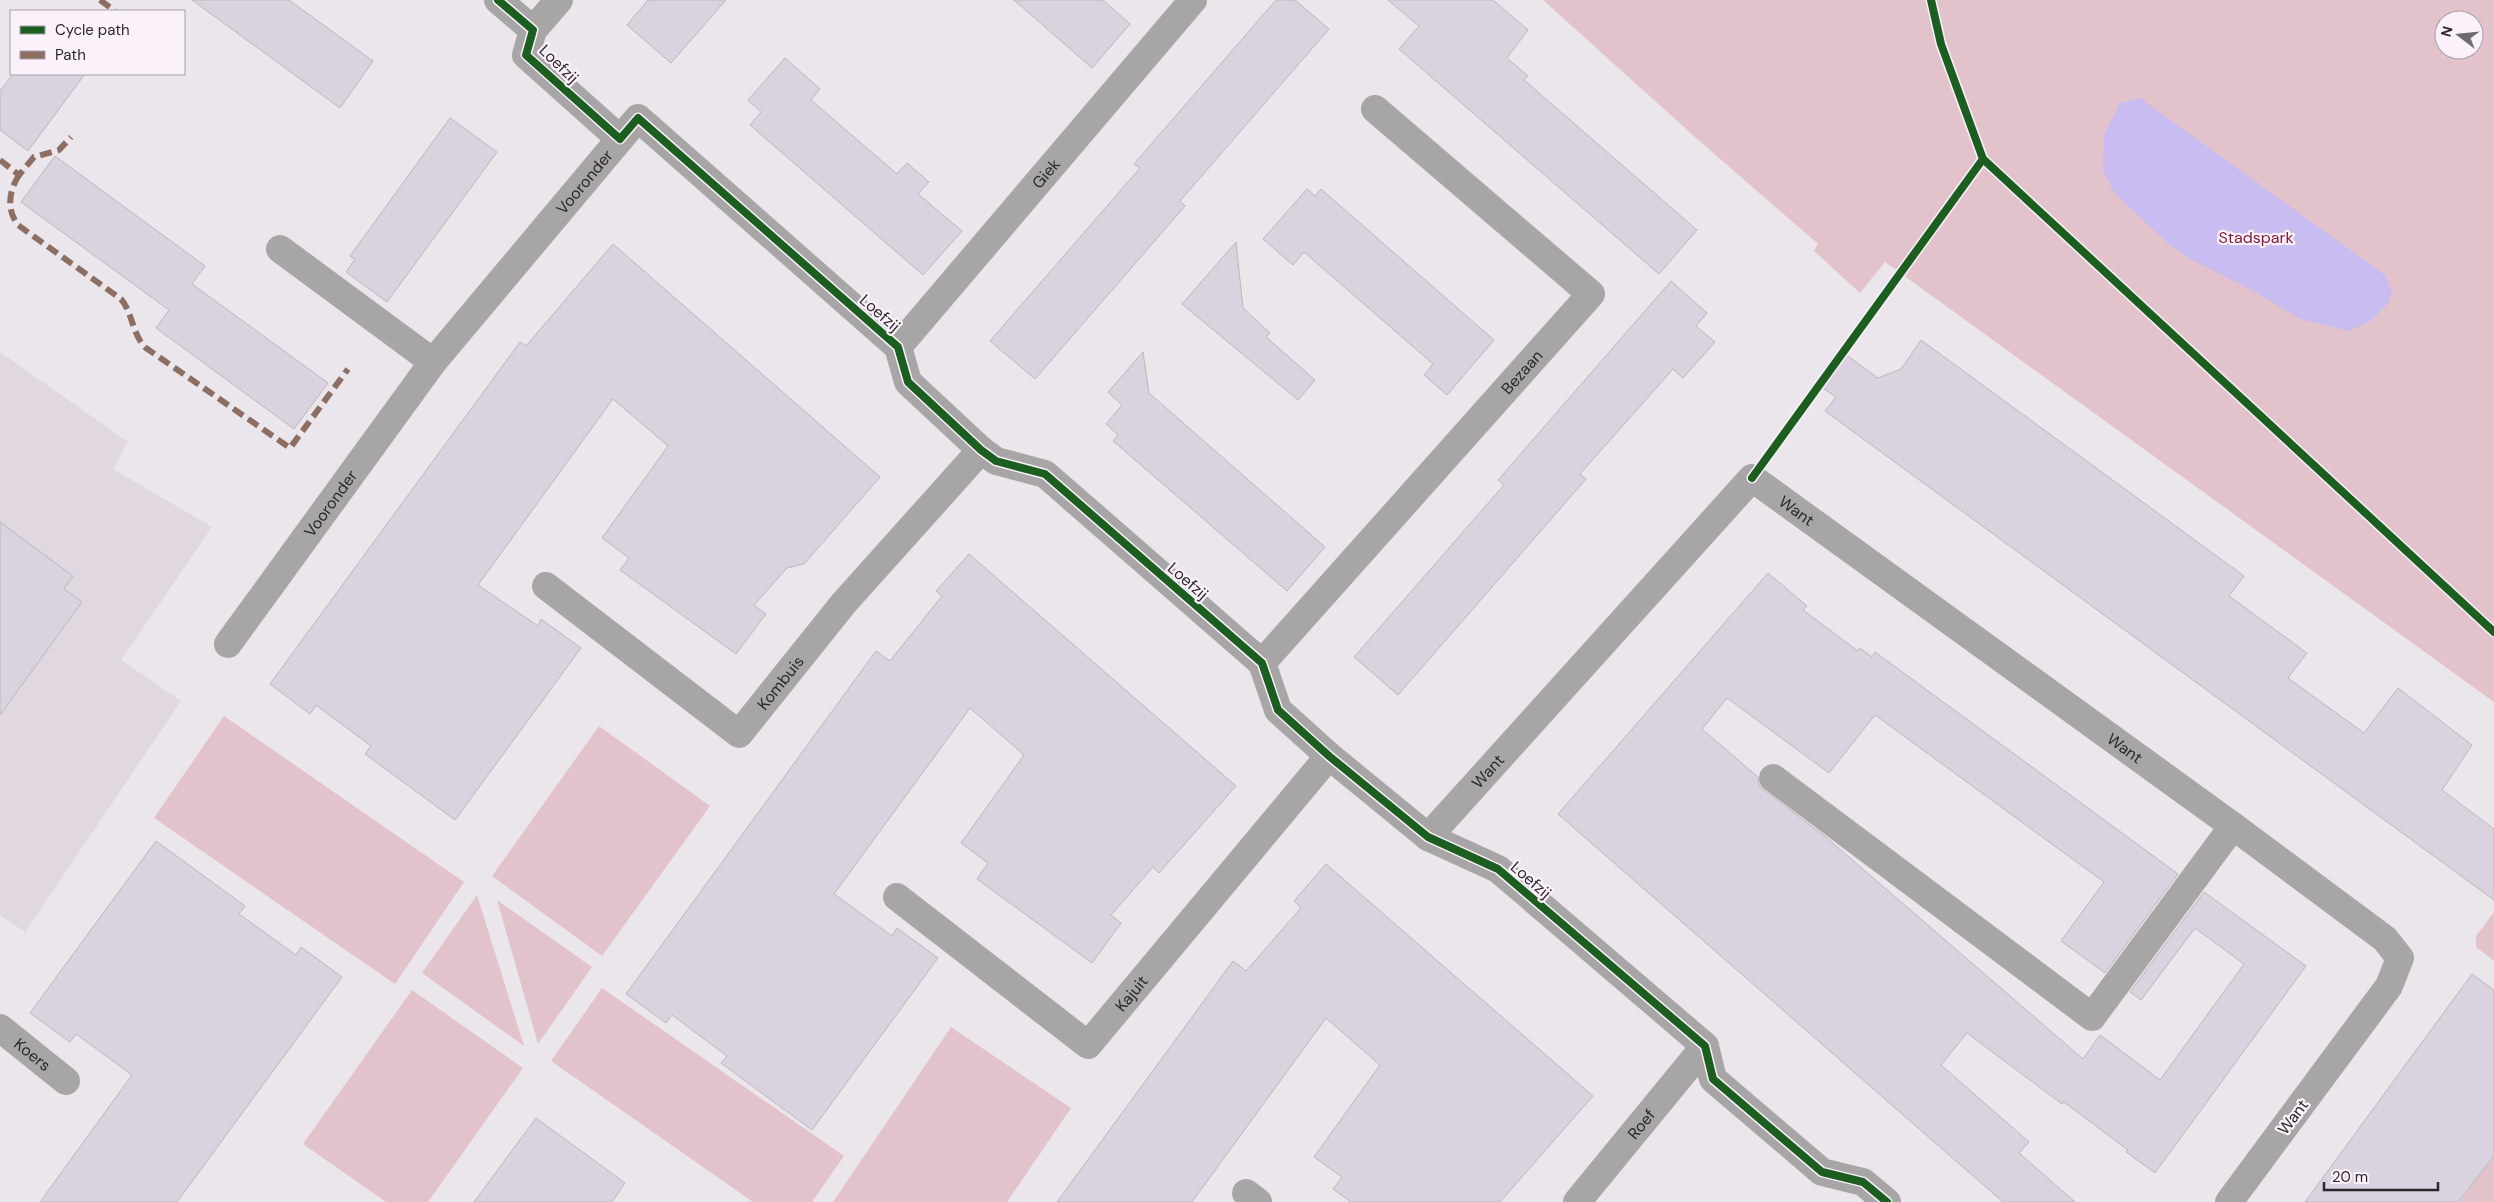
<svg xmlns="http://www.w3.org/2000/svg" width="2494" height="1202" font-family="'DM Sans',sans-serif">
	<style>
		.built { fill: #e1d7e0 }
		.green { fill: #e3c3cb; fill-rule: evenodd }
		.water { fill: #c9bcf0 }
		.building { fill: #dbd2e0; stroke: #bab7bb }
		.lines { fill: none; stroke-linecap: round; stroke-linejoin: round }
		.minor { stroke: #a7a5a6; stroke-width: 28 }
		.quiet { stroke: #8d6e63; stroke-width: 6; stroke-dasharray: 12 6; stroke-linecap: butt }
		.cycleway-casing { stroke: #fbf1fa; stroke-width: 11 }
		.cycleway { stroke: #1b5e20; stroke-width: 8 }
		.labels { text-anchor: middle; dominant-baseline: central; stroke-width: 4.5; stroke-linejoin: round; paint-order: stroke }
		.street-label { font-size: 16px; fill: #2b272b; stroke: #fbf1fa }
		.park-label { font-size: 16px; fill: #7b1937; stroke: #fbf1fa }
	</style>
	<rect width="100%" height="100%" fill="#ebe6eb"/>
	<path class="built" d="M0 352 128 442 113 469 212 527 121 660 181 701 25 932 0 915Z"/>
	<g class="green">
		<path d="M1543 0H2494V702L1885 262 1860 293 1814 251 1818 244 1695 137ZM2444 20H2474V50H2444Z"/>
		<path d="M224 716 464 882 395 984 154 818Z"/>
		<path d="M599 726 710 806 602 956 492 876Z"/>
		<path d="M477 895 524 1046 422 973Z"/>
		<path d="M497 900 592 967 538 1044Z"/>
		<path d="M2494 912V961L2476 947V936Z"/>
		<path d="M602 988 844 1156 812 1202H753L551 1061Z"/>
		<path d="M412 990 523 1068 428 1202H386L303 1144Z"/>
		<path d="M951 1027 1071 1108 1007 1202H833Z"/>
		<path d="M2494 1155V1202H2459Z"/>
	</g>
	<path class="water" d="M2140 98 2385 275 2392 292 2388 303 2372 320 2349 331 2300 319 2255 292 2188 258 2170 245 2115 194 2103 171 2104 135 2120 103Z"/>
	<g class="building">
		<path d="M192 0H289L373 61 340 108Z"/>
		<path d="M648 0H726L671 63 627 25Z"/>
		<path d="M1014 0H1103L1130 24 1092 68Z"/>
		<path d="M1276 0H1295L1329 29 1180 201 1185 206 1035 379 990 341 1140 168 1134 164Z"/>
		<path d="M1388 0H1493L1528 30 1507 58 1528 76 1524 80 1697 230 1659 274 1399 49 1419 26Z"/>
		<path d="M785 58 820 89 811 100 897 174 907 163 929 182 918 194 962 231 923 275 750 125 761 112 748 100Z"/>
		<path d="M13 74H85L28 151 0 130V91Z"/>
		<path d="M450 118 497 152 387 302 346 272 355 259 350 256Z"/>
		<path d="M55 156 205 266 192 284 328 383 294 429 156 328 169 310 21 202Z"/>
		<path d="M1307 189 1315 196 1321 189 1494 340 1447 395 1424 375 1433 364 1304 252 1293 265 1263 239Z"/>
		<path d="M1236 242 1243 308 1270 333 1266 337 1315 380 1298 400 1182 304Z"/>
		<path d="M613 244 880 477 804 564 787 568 754 605 766 614 736 654 620 570 629 558 602 538 668 446 613 399 478 585 538 626 541 619 581 648 455 820 365 754 371 746 316 705 310 714 270 684 520 342 526 346Z"/>
		<path d="M1671 281 1707 313 1696 326 1715 342 1683 378 1673 369 1580 474 1586 479 1398 695 1354 657 1504 485 1498 480Z"/>
		<path d="M1921 340 2244 576 2229 596 2307 653 2288 678 2364 733 2398 688 2472 745 2442 790 2494 829V900L1825 411 1836 397 1821 387 1845 354 1878 378 1901 369Z"/>
		<path d="M1143 352 1149 393 1325 547 1287 591 1113 441 1118 435 1106 424 1122 405 1108 392Z"/>
		<path d="M0 522 73 576 64 589 82 602 0 715Z"/>
		<path d="M969 554 1236 786 1159 873 1153 867 1111 915 1121 923 1092 963 977 879 988 863 961 843 1024 755 970 708 834 894 892 936 897 928 938 958 812 1130 721 1063 727 1056 672 1015 666 1023 626 994 876 651 890 661 942 596 936 591Z"/>
		<path d="M1768 573 1807 606 1803 610 1858 651 1860 648 1872 657 1875 652 2178 874 2105 973 2061 941 2104 882 1875 715 1829 773 1727 698 1702 729 1758 777 1759 785 1764 790 1827 838 2083 1059 2100 1035 2160 1080 2244 964 2195 928 2141 1000 2130 992 2204 892 2306 966 2155 1173 2126 1152 2128 1150 2064 1102 2062 1104 1967 1033 1941 1065 2029 1142 2019 1153 2075 1202H2003L1558 814Z"/>
		<path d="M156 841 245 906 239 914 296 955 301 947 342 977 177 1202H40L132 1075 76 1034 70 1042 30 1013Z"/>
		<path d="M1326 864 1593 1096 1500 1202H1351L1333 1189 1342 1177 1314 1157 1380 1065 1326 1018 1192 1202H1057L1233 961 1246 971 1301 908 1294 901Z"/>
		<path d="M2472 974 2494 990V1156L2458 1202H2305Z"/>
		<path d="M536 1118 625 1183 612 1202H474Z"/>
	</g>
	<g class="lines">
		<g class="minor">
			<path d="M498 0 533 30 526 55 620 139 638 118 898 347 908 382 981 450 996 461 1045 474 1262 663 1278 710 1329 756 1428 837 1498 869 1705 1046 1713 1079 1822 1172 1863 1182 1887 1202"/>
			<path d="M533 30 559 0"/>
			<path d="M280 249 433 362"/>
			<path id="s1" d="M898 347 1193 0"/>
			<path id="s2" d="M546 586 739 734 843 604 981 450"/>
			<path id="s3" d="M228 644 433 362 620 139"/>
			<path id="s4" d="M1262 663 1591 294 1375 109"/>
			<path d="M1773 778 2092 1017 2233 826"/>
			<path id="s5" d="M1428 837 1752 478 2233 826 2385 939 2400 958 2389 986 2229 1202"/>
			<path id="s6" d="M897 897 1088 1045 1329 756"/>
			<path id="s7" d="M0 1028 66 1081"/>
			<path d="M1246 1193 1258 1202"/>
			<path id="s8" d="M1577 1202 1705 1046"/>
		</g>
		<g class="quiet">
			<path d="M100 0 115 11"/>
			<path d="M0 160 19 175 34 157 59 150 71 137"/>
			<path d="M19 175C9 191 6 209 18 225L121 299C133 313 132 335 146 348L290 448 348 369"/>
		</g>
		<g class="cycleway-casing">
			<g id="cycleway">
				<path d="M498 0 533 30 526 55 620 139 638 118 898 347 908 382 981 450 996 461 1045 474 1262 663 1278 710 1329 756 1428 837 1498 869 1705 1046 1713 1079 1822 1172 1863 1182 1887 1202"/>
				<path d="M1931 0 1941 44 1983 159 2494 632"/>
				<path d="M1752 478 1983 159"/>
			</g>
		</g>
		<use href="#cycleway" class="cycleway"/>
	</g>
	<g class="labels">
		<g class="street-label">
			<text transform="translate(559 64) rotate(44)">Loefzij</text>
			<text stroke="none"><textPath href="#s1" startOffset="228">Giek</textPath></text>
			<text stroke="none"><textPath href="#s3" startOffset="584">Vooronder</textPath></text>
			<text transform="translate(880 313) rotate(41)">Loefzij</text>
			<text stroke="none"><textPath href="#s4" startOffset="390">Bezaan</textPath></text>
			<text stroke="none"><textPath href="#s3" startOffset="174">Vooronder</textPath></text>
			<text stroke="none"><textPath href="#s5" startOffset="539">Want</textPath></text>
			<text transform="translate(1188 581) rotate(41)">Loefzij</text>
			<text stroke="none"><textPath href="#s2" startOffset="309">Kombuis</textPath></text>
			<text stroke="none"><textPath href="#s5" startOffset="944">Want</textPath></text>
			<text stroke="none"><textPath href="#s5" startOffset="89">Want</textPath></text>
			<text transform="translate(1531 880) rotate(41)">Loefzij</text>
			<text stroke="none"><textPath href="#s6" startOffset="309">Kajuit</textPath></text>
			<text stroke="none"><textPath href="#s7" startOffset="42">Koers</textPath></text>
			<text transform="translate(2293 1117) rotate(-53)">Want</text>
			<text stroke="none"><textPath href="#s8" startOffset="101">Roef</textPath></text>
		</g>
		<g class="park-label">
			<text x="2256" y="237">Stadspark</text>
		</g>
	</g>
	<rect x="10" y="10" width="175" height="65" fill="#fbf1fa" stroke="#a8a0a7"/>
	<rect x="20" y="26" width="25" height="8" fill="#1b5e20" stroke="#a8a0a7"/>
	<text x="55" y="35" font-size="15" fill="#2b272b">Cycle path</text>
	<rect x="20" y="51" width="25" height="8" fill="#8d6e63" stroke="#a8a0a7"/>
	<text x="55" y="60" font-size="15" fill="#2b272b">Path</text>
	<g transform="translate(2459 35) rotate(286)"><circle r="24" fill="#fbf1fa" stroke="#a8a0a7"/>
	<path d="M0-4L9 19L0 12L-9 19Z" fill="#6e6a6e"/>
	<text y="-8" font-size="14" font-weight="bold" text-anchor="middle" fill="#2b272b">N</text>
	</g>
	<path d="M2324 1182v8h114v-8" fill="none" stroke="#2b272b" stroke-width="2.5"/>
	<text x="2332" y="1182" font-size="15" fill="#2b272b" stroke="#fbf1fa" stroke-width="4" paint-order="stroke">20 m</text>
</svg>
